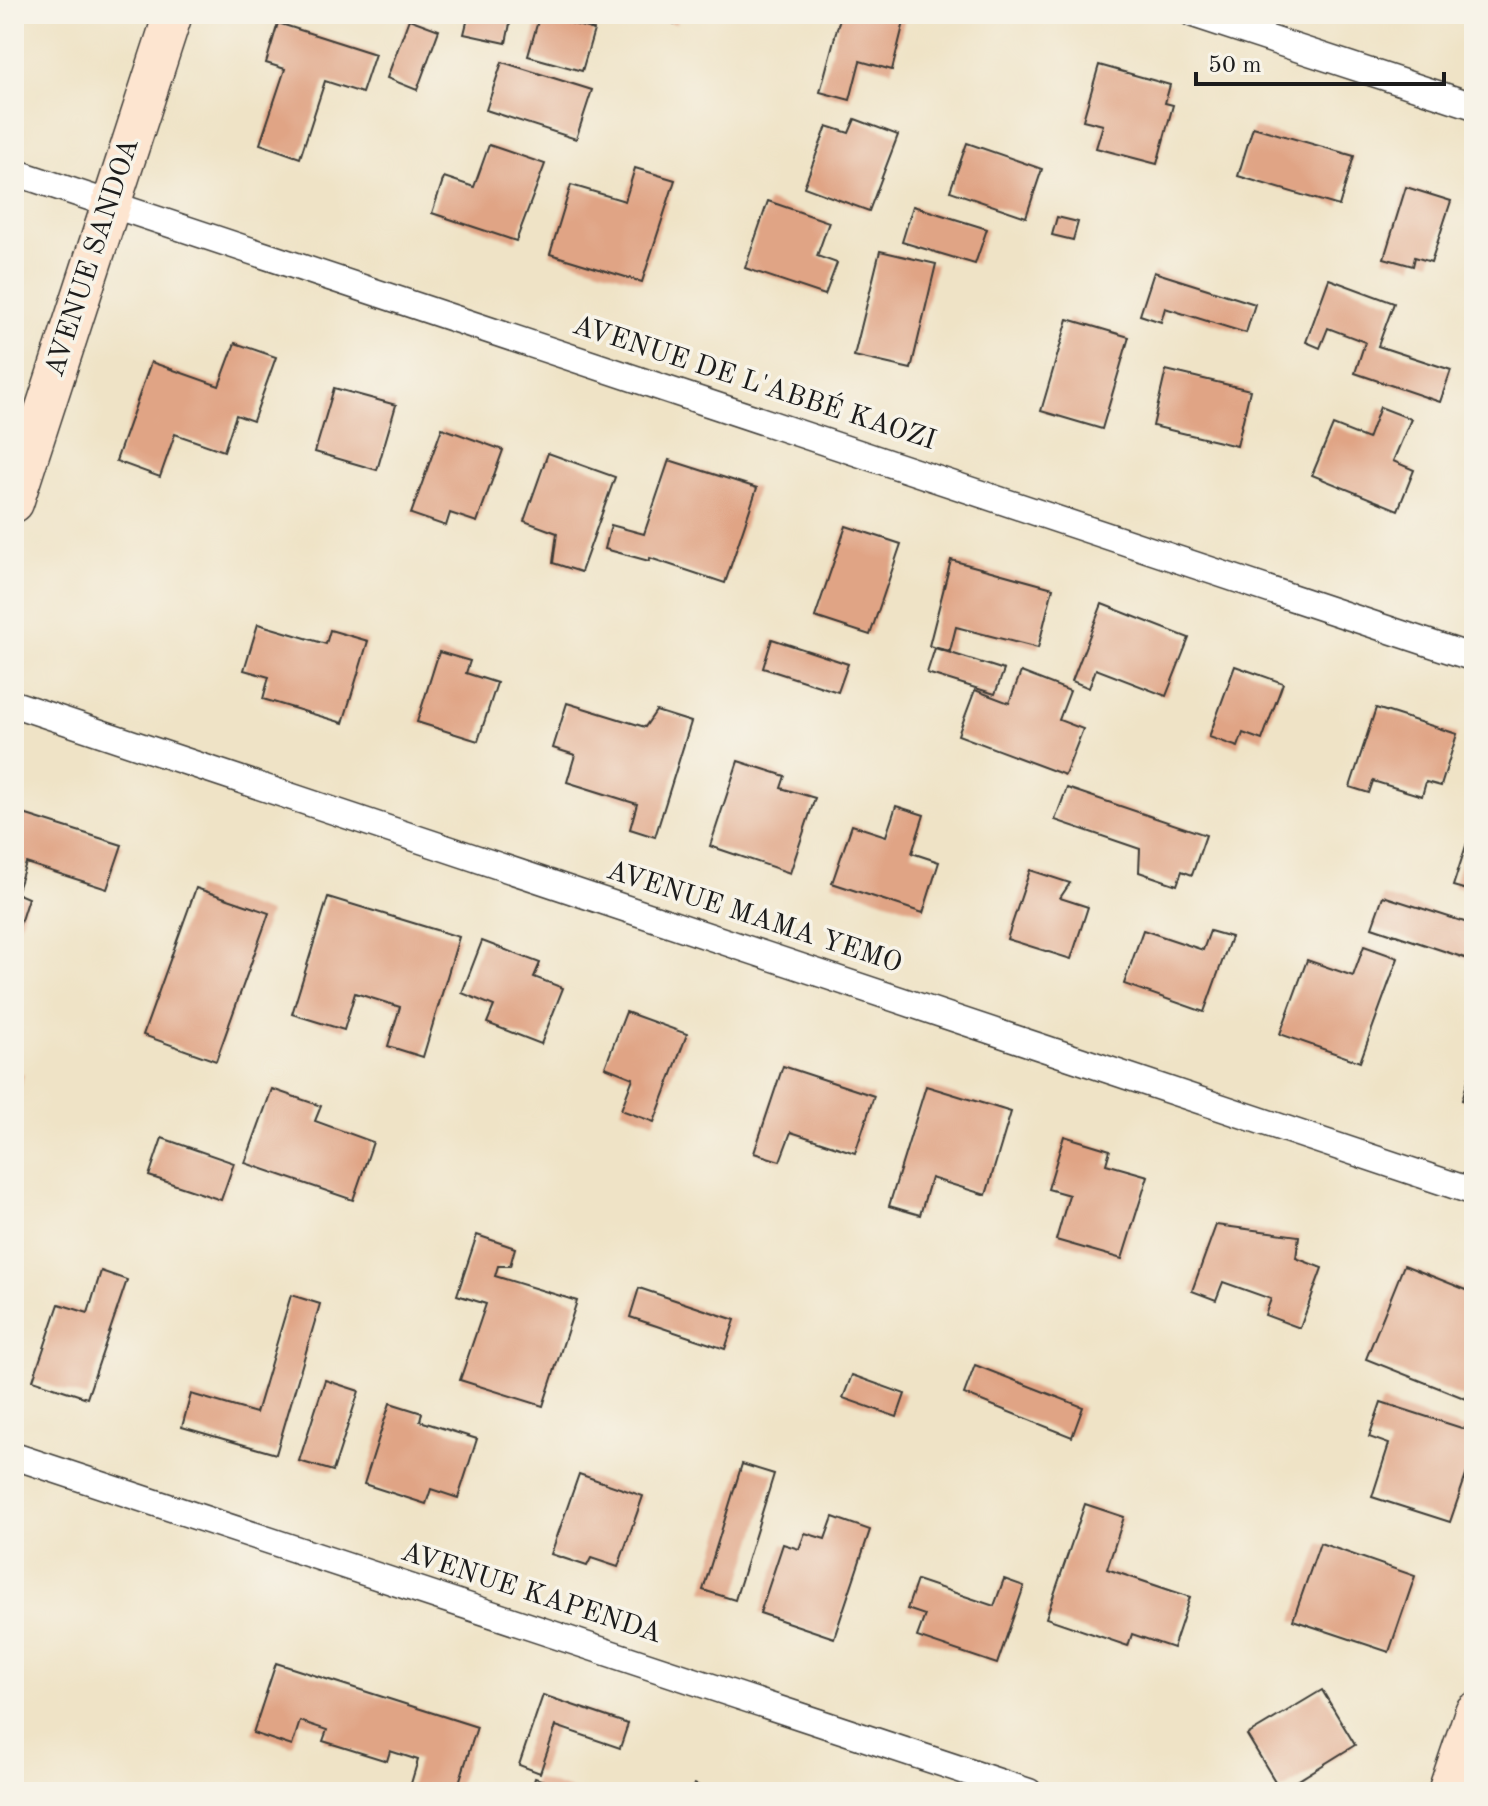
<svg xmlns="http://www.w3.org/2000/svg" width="1488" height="1806" font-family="'Old Standard TT',serif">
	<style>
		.building { fill: #e0a485 }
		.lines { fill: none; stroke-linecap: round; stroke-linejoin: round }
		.street-casing { stroke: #3c3a36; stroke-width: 29 }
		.secondary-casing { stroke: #3c3a36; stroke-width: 41 }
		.street { stroke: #fff; stroke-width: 26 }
		.secondary { stroke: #fde5d0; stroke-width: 38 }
		.labels { text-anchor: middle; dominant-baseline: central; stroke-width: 7; stroke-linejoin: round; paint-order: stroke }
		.street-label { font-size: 28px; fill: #1c1c1c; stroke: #f7f3e8 }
	</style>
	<rect width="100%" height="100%" fill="#f7f3e8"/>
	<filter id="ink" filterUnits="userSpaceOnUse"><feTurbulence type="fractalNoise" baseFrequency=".0125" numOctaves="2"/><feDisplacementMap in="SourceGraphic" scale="16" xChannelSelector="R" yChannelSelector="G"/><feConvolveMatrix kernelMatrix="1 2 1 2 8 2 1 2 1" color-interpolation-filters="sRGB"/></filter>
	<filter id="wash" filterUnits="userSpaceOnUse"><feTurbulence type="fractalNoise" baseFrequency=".006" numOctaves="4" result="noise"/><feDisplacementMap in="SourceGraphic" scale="32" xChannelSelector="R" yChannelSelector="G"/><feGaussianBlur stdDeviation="1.8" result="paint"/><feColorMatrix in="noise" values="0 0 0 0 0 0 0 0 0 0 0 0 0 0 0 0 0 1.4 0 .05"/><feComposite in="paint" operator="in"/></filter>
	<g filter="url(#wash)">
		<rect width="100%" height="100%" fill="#efe3c6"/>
		<g id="blocks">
			<g class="building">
				<path d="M469 14H512L506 43 464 34Z"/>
				<path d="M540 14 594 30 582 71 528 56Z"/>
				<path d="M655 14H679L676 24 654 17Z"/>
				<path d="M841 14H906L892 70 860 61 850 100 820 92Z"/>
				<path d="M409 19 439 30 417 90 387 78Z"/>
				<path d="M278 23 375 54 362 93 325 81 300 158 260 144 285 69 266 63Z"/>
				<path d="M502 62 592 90 576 139 486 110Z"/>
				<path d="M1099 65 1170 85 1165 103 1173 105 1157 164 1096 148 1103 125 1083 120Z"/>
				<path d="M855 119 898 135 869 211 804 187 827 126 849 133Z"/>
				<path d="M1253 127 1354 156 1339 206 1238 176Z"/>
				<path d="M967 143 1042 169 1026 217 950 191Z"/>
				<path d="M489 145 545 164 516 241 432 213 444 177 474 187Z"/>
				<path d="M635 168 675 180 642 282 550 254 571 185 625 201Z"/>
				<path d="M1406 187 1451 201 1431 262 1415 257 1413 266 1384 258Z"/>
				<path d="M768 201 829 222 817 256 837 263 825 295 745 268Z"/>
				<path d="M913 206 987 229 975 264 902 242Z"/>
				<path d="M1057 217 1078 222 1073 240 1052 235Z"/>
				<path d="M880 251 936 264 911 369 854 356Z"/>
				<path d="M1154 272 1255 304 1246 333 1165 308 1161 322 1140 315Z"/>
				<path d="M1329 279 1394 303 1378 346 1451 370 1440 402 1355 373 1365 342 1328 328 1320 348 1306 342Z"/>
				<path d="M1068 319 1129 337 1102 429 1041 411Z"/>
				<path d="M235 343 276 357 253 421 236 415 224 451 175 434 160 477 116 461 151 362 219 386Z"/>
				<path d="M1166 370 1250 390 1237 446 1153 426Z"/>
				<path d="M334 388 396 405 377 470 315 452Z"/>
				<path d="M1380 407 1411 419 1393 461 1414 470 1398 510 1312 475 1333 425 1368 439Z"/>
				<path d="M442 428 503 450 477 522 450 513 446 526 411 514Z"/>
				<path d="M548 453 615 477 581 572 553 563 557 533 524 521Z"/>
				<path d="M669 460 757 488 725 583 650 558 649 561 605 549 611 525 644 534Z"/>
				<path d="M846 526 901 544 870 635 815 617Z"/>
				<path d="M951 560 1053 588 1038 648 956 627 950 651 929 646Z"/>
				<path d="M1102 604 1189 638 1166 696 1096 669 1089 688 1072 681Z"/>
				<path d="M258 624 326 644 330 630 368 641 343 723 263 699 269 677 244 670Z"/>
				<path d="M772 639 848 664 838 692 763 668Z"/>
				<path d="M935 648 1004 670 995 694 927 673Z"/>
				<path d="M439 652 470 661 466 673 497 683 478 741 417 722Z"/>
				<path d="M1235 666 1283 683 1262 740 1243 733 1238 747 1209 737Z"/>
				<path d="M1021 672 1070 691 1059 720 1083 729 1065 775 958 735 975 690 1009 703Z"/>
				<path d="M567 703 645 727 656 711 691 722 655 837 630 829 637 804 567 782 575 755 553 748Z"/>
				<path d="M1376 708 1457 734 1441 786 1426 782 1422 796 1373 781 1369 793 1350 787Z"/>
				<path d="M738 761 785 776 781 788 815 798 790 873 710 846Z"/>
				<path d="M1067 788 1206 835 1192 875 1182 871 1177 885 1139 872 1140 849 1055 820Z"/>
				<path d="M896 806 924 815 912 853 939 862 923 913 832 883 852 825 886 836Z"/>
				<path d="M14 811 122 845 107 889 26 863 16 893 28 898 15 939Z"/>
				<path d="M1473 824 1474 825V892L1453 886Z"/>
				<path d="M1030 870 1070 883 1060 898 1088 907 1071 959 1007 939Z"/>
				<path d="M196 888 269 913 216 1061 143 1035Z"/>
				<path d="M1383 896 1474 925V961L1372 927Z"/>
				<path d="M328 897 459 937 423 1057 388 1046 400 1007 355 993 344 1030 292 1014Z"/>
				<path d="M1143 930 1203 950 1210 931 1231 937 1204 1012 1124 984Z"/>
				<path d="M482 941 540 963 534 977 563 988 541 1044 487 1023 494 1006 462 993Z"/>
				<path d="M1364 946 1398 958 1360 1062 1280 1034 1307 960 1353 976Z"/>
				<path d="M626 1012 687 1034 654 1122 621 1110 633 1078 605 1067Z"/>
				<path d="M1473 1063H1474V1104L1462 1100Z"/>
				<path d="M783 1066 874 1096 855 1153 791 1132 780 1161 754 1153Z"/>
				<path d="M14 1071 24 1074 14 1100Z"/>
				<path d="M926 1086 1011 1112 986 1195 931 1178 920 1215 889 1206Z"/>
				<path d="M272 1089 321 1106 315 1121 373 1142 353 1200 245 1163Z"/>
				<path d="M1064 1136 1110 1150 1106 1164 1148 1176 1122 1259 1056 1240 1069 1195 1048 1189Z"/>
				<path d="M162 1138 234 1163 221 1200 149 1176Z"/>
				<path d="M1216 1225 1299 1236 1296 1258 1322 1268 1300 1328 1265 1315 1271 1299 1223 1282 1216 1300 1192 1291Z"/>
				<path d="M477 1235 515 1248 510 1266H498L495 1276 577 1301 543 1406 460 1380 486 1304 457 1295Z"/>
				<path d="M1404 1265 1474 1293V1402L1366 1359Z"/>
				<path d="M101 1271 127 1280 87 1398 33 1380 59 1304 88 1313Z"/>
				<path d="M639 1288 735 1320 725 1349 630 1317Z"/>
				<path d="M291 1295 320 1304 276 1454 182 1427 191 1394 256 1413Z"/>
				<path d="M975 1365 1083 1407 1072 1437 964 1394Z"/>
				<path d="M852 1375 905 1394 897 1417 843 1398Z"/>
				<path d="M325 1380 359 1391 333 1471 299 1461Z"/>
				<path d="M1381 1402 1474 1432V1452L1450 1522 1372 1497 1389 1444 1369 1437Z"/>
				<path d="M390 1403 422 1413 420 1421 477 1439 458 1498 431 1489 426 1504 364 1484Z"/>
				<path d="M742 1464 774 1474 735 1600 703 1590Z"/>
				<path d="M579 1474 643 1496 618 1567 591 1558 587 1566 551 1554Z"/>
				<path d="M1085 1504 1124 1517 1107 1569 1190 1597 1173 1648 1132 1634 1128 1646 1046 1618Z"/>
				<path d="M833 1517 870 1530 834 1638 760 1613 783 1544 799 1549 805 1533 825 1539Z"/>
				<path d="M1320 1543 1415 1576 1389 1652 1293 1620Z"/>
				<path d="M1004 1579 1024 1586 997 1664 917 1637 925 1615 907 1609 917 1580 994 1606Z"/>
				<path d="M276 1663 477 1727 456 1792H425L410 1787 418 1760 390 1751 387 1761 323 1741 327 1730 300 1721 292 1746 253 1733Z"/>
				<path d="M1322 1690 1355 1745 1281 1791 1247 1735Z"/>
				<path d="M543 1695 628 1724 620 1748 556 1726 540 1773 519 1765Z"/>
				<path d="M535 1778 574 1791V1792H531Z"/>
				<path d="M694 1784 715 1792H691Z"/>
			</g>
		</g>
	</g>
	<g filter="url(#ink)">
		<use href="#blocks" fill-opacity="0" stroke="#3c3a36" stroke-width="2"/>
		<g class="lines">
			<g class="street-casing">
				<g id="street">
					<path d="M1193 14 1474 106"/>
					<path d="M14 172 1474 658"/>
					<path d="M14 704 1474 1192"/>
					<path d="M14 1456 1029 1792"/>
				</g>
			</g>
			<g class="secondary-casing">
				<g id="secondary">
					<path d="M14 503 173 14"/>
					<path d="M1447 1792 1474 1712"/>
				</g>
			</g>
			<use href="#street" class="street"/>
			<use href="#secondary" class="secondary"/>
		</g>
	</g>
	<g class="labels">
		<g class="street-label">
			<text transform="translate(93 258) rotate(-72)">AVENUE SANDOA</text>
			<text transform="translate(754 384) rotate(18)">AVENUE DE L'ABBÉ KAOZI</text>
			<text transform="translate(754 918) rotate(18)">AVENUE MAMA YEMO</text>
			<text transform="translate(531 1594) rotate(18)">AVENUE KAPENDA</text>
		</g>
	</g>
	<rect width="1488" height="1806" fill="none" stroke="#f7f3e8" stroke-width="48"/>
	<path d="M1196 72v12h248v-12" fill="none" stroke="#1c1c1c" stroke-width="4"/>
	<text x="1208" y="72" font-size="24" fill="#1c1c1c" stroke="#f7f3e8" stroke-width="6" paint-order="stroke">50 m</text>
</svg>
